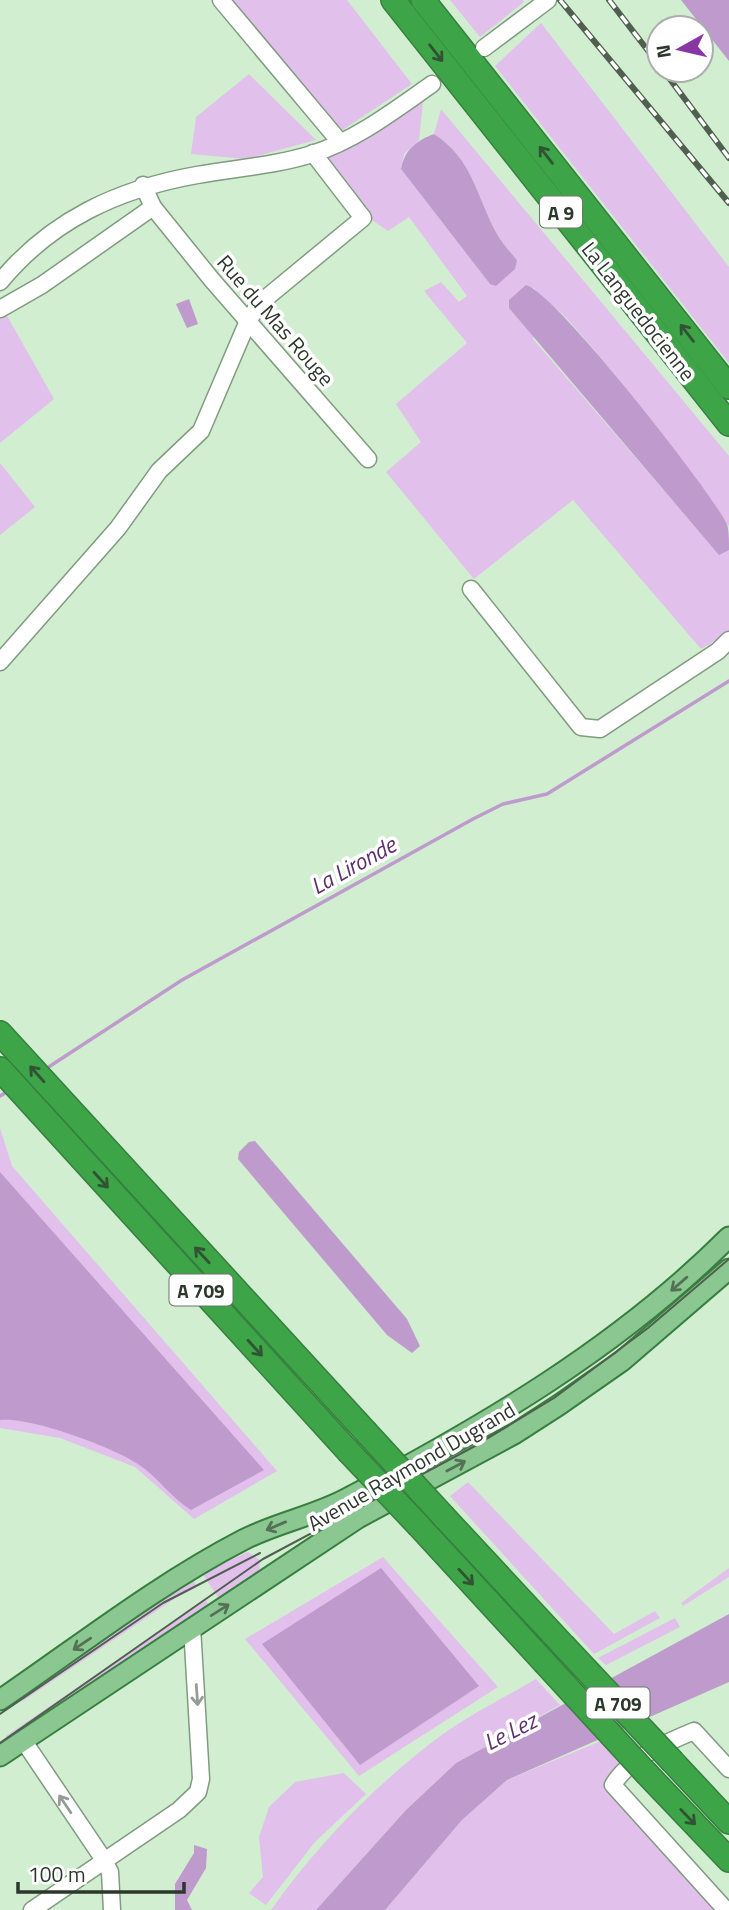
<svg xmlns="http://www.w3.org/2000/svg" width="729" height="1910" font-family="'Titillium Web',sans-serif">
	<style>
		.green { fill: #e1c0ec }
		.water { fill: #bf9acc }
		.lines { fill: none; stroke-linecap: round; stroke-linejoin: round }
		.stream { stroke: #bf9acc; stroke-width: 3.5 }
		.minor-casing { stroke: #809b80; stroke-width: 19 }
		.major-casing { stroke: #377e3f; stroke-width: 23 }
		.highway-casing { stroke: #377e3f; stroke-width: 26 }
		.minor { stroke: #fff; stroke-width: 16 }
		.major { stroke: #8bc891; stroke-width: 19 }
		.highway { stroke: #3da448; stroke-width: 23 }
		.tram { stroke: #505f50; stroke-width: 2 }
		.rail-casing { stroke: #505f50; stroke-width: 6 }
		.rail { stroke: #fff; stroke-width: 3.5; stroke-dasharray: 10; stroke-linecap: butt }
		.highway-bridge-casing { stroke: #377e3f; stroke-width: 26; stroke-linecap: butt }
		.highway-bridge { stroke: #3da448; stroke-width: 23 }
		.oneway { stroke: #315334 }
		.oneway2 { stroke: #537255 }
		.oneway3 { stroke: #969c96 }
		.labels { text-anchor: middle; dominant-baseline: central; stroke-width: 7; stroke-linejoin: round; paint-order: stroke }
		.shield { fill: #fff; stroke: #6c746c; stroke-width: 2 }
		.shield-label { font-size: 19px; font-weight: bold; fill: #2d382d }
		.street-label { font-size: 21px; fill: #2d382d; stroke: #fff }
		.water-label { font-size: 23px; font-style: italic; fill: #5d306d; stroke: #fff }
	</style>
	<rect width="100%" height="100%" fill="#d1eed1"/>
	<g class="green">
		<path d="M230 0H347L412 84 338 133Z"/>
		<path d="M450 0H523L524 2 480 37Z"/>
		<path d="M541 23 729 267V363L495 66Z"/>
		<path d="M249 74 316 140 246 159 191 154 196 117Z"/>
		<path d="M423 101 419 140 404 154 401 169 490 284 517 260C510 252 502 243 497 234 476 196 473 159 434 134L441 109 729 456V526C679 457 628 388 572 324 560 310 545 301 533 287V339L719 554 729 550V633L701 649 573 500 474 579 386 472 421 442 396 404 467 343 424 291 441 282 459 302 467 296 409 217 388 231 369 218 324 155Z"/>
		<path d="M6 314 54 399 0 443V319Z"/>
		<path d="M0 463 35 507 0 535Z"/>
		<path d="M0 1128 12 1166 277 1471 194 1519 135 1467 60 1438 0 1428Z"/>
		<path d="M468 1482 614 1634 655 1611 660 1618 594 1654 450 1496Z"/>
		<path d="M248 1552 260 1560 259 1574 221 1602 202 1573Z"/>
		<path d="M383 1557 498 1687 359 1776 245 1639Z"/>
		<path d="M729 1568V1577L683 1606 681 1603Z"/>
		<path d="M192 1579 197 1587 174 1599 23 1701 19 1694Z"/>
		<path d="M206 1600 211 1609 11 1743 6 1736Z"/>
		<path d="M675 1618 680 1627 606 1665 598 1658Z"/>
		<path d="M536 1679 560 1705 456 1763 406 1810 316 1910H271C317 1845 375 1785 439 1737 469 1715 504 1698 536 1679Z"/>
		<path d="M601 1741 619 1763 610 1782 719 1910H385L462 1820 507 1780Z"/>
		<path d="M344 1773 366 1794 315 1842 266 1905 249 1893 263 1877 259 1837 269 1807 295 1782Z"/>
	</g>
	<g class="water">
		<path d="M681 0H729V61Z"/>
		<path d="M434 134C473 159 476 196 497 234 502 243 510 252 517 260L515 269 496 286 490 284 401 169C405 149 416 141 434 134Z"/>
		<path d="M526 285C555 292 709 489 727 524 729 531 729 542 729 550L719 555 509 308V300Z"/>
		<path d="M189 299 198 324 187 328 176 304Z"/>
		<path d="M255 1141 407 1319 420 1346 412 1353 387 1335 238 1159 239 1152 249 1142Z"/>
		<path d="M0 1172 264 1470 191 1510C171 1498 158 1477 138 1464 113 1447 29 1416 0 1420Z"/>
		<path d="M381 1568 479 1686 360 1765 262 1644Z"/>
		<path d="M729 1614V1682L507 1780 462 1820 385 1910H316L406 1810 456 1763Z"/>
		<path d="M194 1845 207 1849 206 1868 187 1900 192 1910H175V1884L194 1853Z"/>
	</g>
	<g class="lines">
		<g class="stream">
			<path d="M44 1070 182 980 473 819 503 804 547 794 729 681"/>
			<path d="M0 1096 10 1090"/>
		</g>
		<g class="minor-casing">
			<g id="minor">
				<path d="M221 0 340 142"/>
				<path d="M484 48 548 0"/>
				<path d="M143 185 153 207 212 280 368 459"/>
				<path d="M0 282C51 220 118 189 197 175 235 168 274 166 312 154 356 140 395 110 432 84"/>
				<path d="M0 309 42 285 153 207"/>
				<path d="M471 589 581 727 600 729 718 651 729 640"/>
				<path d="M0 662 118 528 159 471 201 431 248 321 260 303 363 218 313 153"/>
				<path d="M23 1740 104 1860 110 1872 112 1910"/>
				<path d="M32 1910 179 1810 198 1792 201 1779 192 1627"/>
				<path d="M726 1910 613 1785C628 1759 667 1742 694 1731L729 1769"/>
			</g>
		</g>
		<g class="major-casing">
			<g id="major">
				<path d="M0 1700C79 1646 158 1584 243 1540 276 1523 314 1516 346 1499 484 1426 618 1348 729 1237"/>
				<path d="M0 1756 358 1518 514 1434 559 1405 622 1361 729 1269"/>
			</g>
		</g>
		<g class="highway-casing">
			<g id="highway">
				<path d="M393 0 729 424"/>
				<path d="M423 0 729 387"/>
				<path d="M0 1033 365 1431"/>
				<path d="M0 1069 348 1451"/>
				<path d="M445 1518 563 1645"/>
				<path d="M419 1526 544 1662"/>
				<path d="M673 1762 729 1822"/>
				<path d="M647 1774 729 1860"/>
			</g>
		</g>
		<use href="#minor" class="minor"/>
		<use href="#major" class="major"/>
		<use href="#highway" class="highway"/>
		<g class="tram">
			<path d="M0 1714 163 1603 260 1553"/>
			<path d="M0 1743 263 1559 475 1446 554 1398 648 1328 729 1259"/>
		</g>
		<g class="rail-casing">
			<g id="rail">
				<path d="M560 0 729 203"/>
				<path d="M609 0 659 65"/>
				<path d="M663 70 729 158"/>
			</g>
		</g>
		<use href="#rail" class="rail"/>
		<g class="highway-bridge-casing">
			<g id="highway-bridge">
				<path d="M365 1431 445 1518"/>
				<path d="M348 1451 419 1526"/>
				<path d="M563 1645 673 1762"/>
				<path d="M544 1662 647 1774"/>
			</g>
		</g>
		<use href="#highway-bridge" class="highway-bridge"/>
	</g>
	<defs><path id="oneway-shaft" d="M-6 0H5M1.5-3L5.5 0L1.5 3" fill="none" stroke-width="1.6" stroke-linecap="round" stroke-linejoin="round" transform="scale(1.75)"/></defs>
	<g class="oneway">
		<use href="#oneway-shaft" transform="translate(436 53) rotate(52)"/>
		<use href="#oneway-shaft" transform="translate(546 155) rotate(-128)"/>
		<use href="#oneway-shaft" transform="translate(687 333) rotate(-128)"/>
		<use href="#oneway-shaft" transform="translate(37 1074) rotate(-132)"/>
		<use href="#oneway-shaft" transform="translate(101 1180) rotate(48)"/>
		<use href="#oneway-shaft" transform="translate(202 1255) rotate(-133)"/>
		<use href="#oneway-shaft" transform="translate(255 1348) rotate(48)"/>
		<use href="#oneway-shaft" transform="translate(466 1577) rotate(47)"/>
		<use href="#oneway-shaft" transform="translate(688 1817) rotate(46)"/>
	</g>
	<g class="oneway2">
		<use href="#oneway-shaft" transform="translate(679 1284) rotate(139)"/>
		<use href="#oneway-shaft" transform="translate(456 1466) rotate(-28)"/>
		<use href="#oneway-shaft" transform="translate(276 1526) rotate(157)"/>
		<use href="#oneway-shaft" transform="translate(220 1610) rotate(-32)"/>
		<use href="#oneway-shaft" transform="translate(82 1644) rotate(146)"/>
	</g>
	<g class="oneway3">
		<use href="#oneway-shaft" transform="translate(197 1695) rotate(86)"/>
		<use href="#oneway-shaft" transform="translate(65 1804) rotate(-124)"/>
	</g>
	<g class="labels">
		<g class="shield">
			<rect x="540" y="196.5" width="42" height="31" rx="5"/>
			<rect x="169.5" y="1274.5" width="63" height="31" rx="5"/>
			<rect x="586.5" y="1687.5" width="63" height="31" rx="5"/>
		</g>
		<g class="shield-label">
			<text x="561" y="212">A 9</text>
			<text x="201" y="1290">A 709</text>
			<text x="618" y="1703">A 709</text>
		</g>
		<g class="street-label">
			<text transform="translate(639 311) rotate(52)">La Languedocienne</text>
			<text transform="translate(276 320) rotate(49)">Rue du Mas Rouge</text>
			<text transform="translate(411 1466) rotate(-30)">Avenue Raymond Dugrand</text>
		</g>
		<g class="water-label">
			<text transform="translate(353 865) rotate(-29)">La Lironde</text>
			<text transform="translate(510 1731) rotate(-27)">Le Lez</text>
		</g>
	</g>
	<g transform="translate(680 49) rotate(262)"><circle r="33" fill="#ffffff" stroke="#abafab" stroke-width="2"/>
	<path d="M0-5L12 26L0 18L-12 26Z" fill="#8935a3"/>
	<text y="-10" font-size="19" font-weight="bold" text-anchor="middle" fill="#2d382d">N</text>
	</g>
	<path d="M18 1882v10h166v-10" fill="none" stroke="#2d382d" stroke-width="3.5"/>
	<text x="28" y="1882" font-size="21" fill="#2d382d" stroke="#ffffff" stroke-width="5" paint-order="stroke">100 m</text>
</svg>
